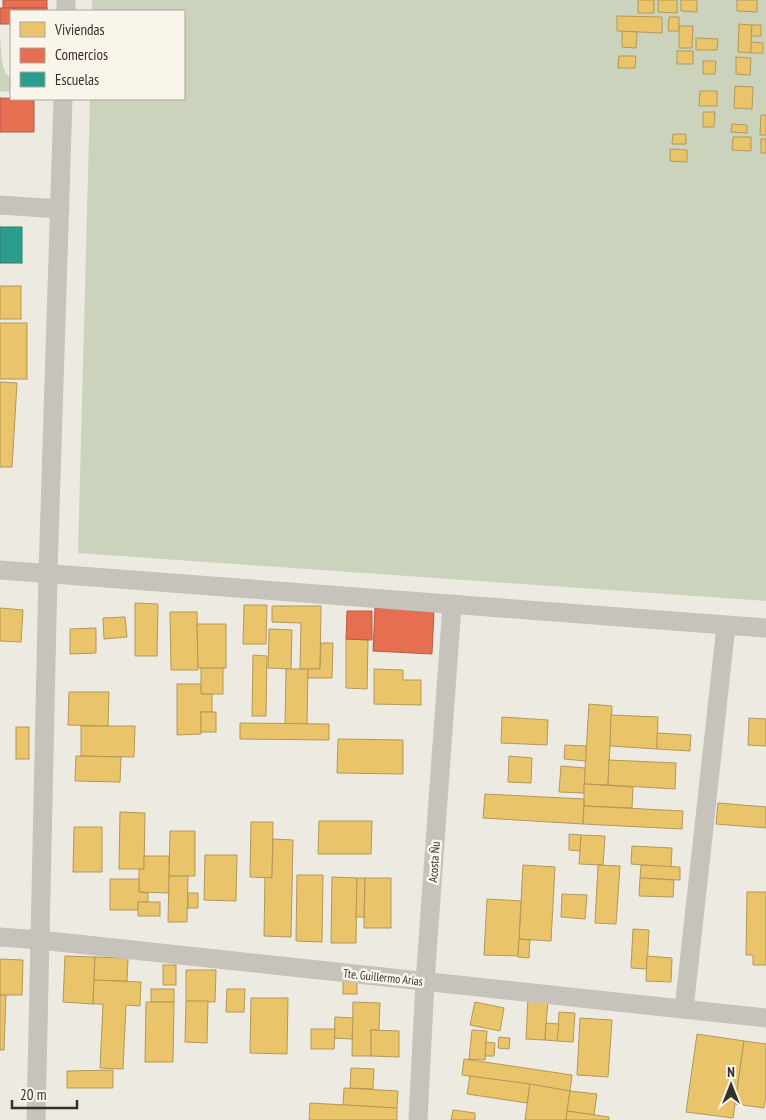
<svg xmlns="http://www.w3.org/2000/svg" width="766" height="1120" font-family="'PT Sans Narrow',sans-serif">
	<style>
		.green { fill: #cbd3bd }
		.homes { fill: #e9c46a; stroke: #b49857 }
		.shops { fill: #e76f51; stroke: #b25c45 }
		.schools { fill: #2a9d8f; stroke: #2e7c71 }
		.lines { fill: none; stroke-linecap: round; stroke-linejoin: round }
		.minor { stroke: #c6c2bc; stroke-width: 19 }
		.labels { text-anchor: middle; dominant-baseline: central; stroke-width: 5; stroke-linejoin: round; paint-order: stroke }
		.street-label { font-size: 12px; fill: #37302a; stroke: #f9f5eb }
	</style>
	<rect width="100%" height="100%" fill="#edeae2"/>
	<g class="green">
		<path d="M92 0H766V601L78 553 90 99H184V11H92Z"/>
		<path d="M0 38C2 51 0 72 11 78V92L0 91Z"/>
	</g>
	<g class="homes">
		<rect x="638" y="0" width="16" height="13"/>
		<path d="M658 0H677V13L658 12Z"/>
		<path d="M681 0H697V12L681 11Z"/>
		<path d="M737 0H757V12L737 11Z"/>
		<path d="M617 16 662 17V33L617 31Z"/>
		<path d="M669 17H679V31H668Z"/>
		<path d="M739 24 752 25 751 53 738 52Z"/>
		<path d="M752 25H761V36H751Z"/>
		<path d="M679 26H693L692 48H679Z"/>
		<path d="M622 31 637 32 636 48 622 47Z"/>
		<path d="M696 38 718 39 717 50H696Z"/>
		<path d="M751 42 763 43V53H751Z"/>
		<rect x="677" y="51" width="16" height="13"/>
		<path d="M619 56H636L635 68H618Z"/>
		<path d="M736 57 751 58 750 75 736 74Z"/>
		<path d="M703 61H716L715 74H703Z"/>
		<path d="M735 86 753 87 752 109 734 108Z"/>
		<path d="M700 91H717V106H699Z"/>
		<path d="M703 112H715L714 127H703Z"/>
		<path d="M761 115H766V135H760Z"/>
		<path d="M732 124 747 125V133L731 132Z"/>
		<path d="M673 134H686V144H672Z"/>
		<path d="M733 137H751V151L732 150Z"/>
		<rect x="761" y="139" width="5" height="14"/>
		<path d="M670 149 687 150V162L670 161Z"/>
		<rect x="0" y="286" width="21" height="33"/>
		<rect x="0" y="323" width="27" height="56"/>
		<path d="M0 382 17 383 12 467H0Z"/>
		<path d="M135 603 158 604 157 656H135Z"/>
		<path d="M244 605H267L266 644H243Z"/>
		<path d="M272 606H321L320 669H300L301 623 272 622Z"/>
		<path d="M0 608 23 610 21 642 0 641Z"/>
		<path d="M170 612H197L198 670H171Z"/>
		<path d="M125 617 127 637 104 639 103 618Z"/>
		<path d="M197 624H226V668H198Z"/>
		<path d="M96 628V653L70 654V629Z"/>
		<path d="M269 629 292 630 291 669 268 668Z"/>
		<path d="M346 639 368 640 367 689 346 688Z"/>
		<path d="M321 643H333L332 678H307L308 669H320Z"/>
		<path d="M253 655 267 656 266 716H252Z"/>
		<rect x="201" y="668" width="22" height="26"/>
		<path d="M286 669H308L307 724H285Z"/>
		<path d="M374 669 403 670V680H421V705L374 704Z"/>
		<path d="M177 684H201V694H212V712H201V734L177 735Z"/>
		<path d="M69 692H109L108 726 68 725Z"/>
		<path d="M589 704 612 706 608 785 584 784Z"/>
		<rect x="201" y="712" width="15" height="20"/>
		<path d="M611 715 658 717 657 749 610 746Z"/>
		<path d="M502 717 548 720 547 745 501 743Z"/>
		<path d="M749 718 766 719V746L748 745Z"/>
		<path d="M240 723 329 724V740L240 739Z"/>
		<path d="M81 726H135L134 757 81 756Z"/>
		<rect x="16" y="727" width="13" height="32"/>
		<path d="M657 733 691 735 690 751 657 749Z"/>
		<path d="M338 739 403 740V774L337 773Z"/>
		<path d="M565 745 586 746V761L564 759Z"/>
		<path d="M76 756 121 757 120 782 75 781Z"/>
		<path d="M509 756 532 758 531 783 508 782Z"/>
		<path d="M609 760 676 763 675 789 608 785Z"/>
		<path d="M561 766 585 768 584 793 559 792Z"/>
		<path d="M584 784 633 787 632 808 584 806Z"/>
		<path d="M485 794 584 799 583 824 483 818Z"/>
		<path d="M718 803 766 807V828L716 824Z"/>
		<path d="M584 806 683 811 682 829 583 824Z"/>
		<path d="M120 812 145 813 144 869H119Z"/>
		<path d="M319 821H372L371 854H318Z"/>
		<path d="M251 822H273L272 878 250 877Z"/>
		<path d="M74 827H102V872H73Z"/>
		<path d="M170 831H195V876H169Z"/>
		<path d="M569 834 581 835 580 851 569 850Z"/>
		<path d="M581 835 605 836 603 865 579 864Z"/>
		<path d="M273 839 293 840 291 937 264 936 265 877 272 878Z"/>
		<path d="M632 846 672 848 671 867 631 864Z"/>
		<path d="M205 855H237L236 901 204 900Z"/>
		<path d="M144 856H169V893L139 892V869H144Z"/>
		<path d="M523 865 555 867 551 941 519 939Z"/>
		<path d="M598 865 620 866 616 924 595 923Z"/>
		<path d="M641 865 680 867V880L640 878Z"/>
		<path d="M297 875H323L322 942 296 941Z"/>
		<path d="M169 876H188L187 922H168Z"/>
		<path d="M332 877 357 878 356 943H331Z"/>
		<path d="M357 878H365L364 917H356Z"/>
		<path d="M365 878H391V928H364Z"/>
		<path d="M640 878 674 880 673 897 639 896Z"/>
		<path d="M110 879H139V892L148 893V902H138V910H110Z"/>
		<path d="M747 892H766V965H753V955H746Z"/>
		<rect x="188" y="893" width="10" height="15"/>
		<path d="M562 894 587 895 585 919 561 917Z"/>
		<path d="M487 899 521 901 518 956 484 955Z"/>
		<rect x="138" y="902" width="22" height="14"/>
		<path d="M633 929 649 930 647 969 631 968Z"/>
		<path d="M519 939 530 940 529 958 518 957Z"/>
		<path d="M65 956 95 957 93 1004 63 1002Z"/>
		<path d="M647 956 672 958 671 982 646 981Z"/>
		<path d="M95 957 128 958 127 981 94 980Z"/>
		<path d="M0 959 23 960 22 995H0Z"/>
		<rect x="163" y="965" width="13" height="20"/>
		<path d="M186 970H216L215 1002 186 1001Z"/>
		<rect x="343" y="975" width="14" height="19"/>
		<path d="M94 980 141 982 140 1006 126 1005 123 1069 100 1068 103 1004H93Z"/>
		<rect x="151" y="989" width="23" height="13"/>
		<path d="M227 989H245L244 1012H226Z"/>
		<path d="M0 995H6L4 1050H0Z"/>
		<path d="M251 998H288L287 1054 250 1053Z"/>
		<path d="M528 998 548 999 545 1040 526 1039Z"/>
		<path d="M186 1001H208L207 1043 185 1042Z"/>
		<path d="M146 1002H174L173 1062H145Z"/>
		<path d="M353 1002 380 1003 379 1030H371V1056H352Z"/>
		<path d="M475 1002 504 1008 500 1031 470 1025Z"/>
		<path d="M559 1012 575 1013 573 1042 557 1041Z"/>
		<path d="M335 1017 353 1018 352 1039 334 1038Z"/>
		<path d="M580 1018 612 1020 608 1077 577 1075Z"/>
		<path d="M546 1023 559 1024 557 1041 545 1040Z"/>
		<path d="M311 1029H335L334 1049H311Z"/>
		<path d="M371 1030 399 1031V1057L371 1056Z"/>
		<path d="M472 1030 487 1031 485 1060 469 1059Z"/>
		<path d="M697 1034 744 1041 733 1118 686 1112Z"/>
		<path d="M499 1037 510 1038 509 1049 498 1048Z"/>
		<path d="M744 1041 766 1044V1095L764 1108 735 1104Z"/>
		<path d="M486 1042 495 1043 494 1056H485Z"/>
		<path d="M464 1059 572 1075 570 1091 462 1075Z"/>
		<path d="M351 1068 374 1069 373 1089 350 1088Z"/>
		<path d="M113 1070V1088H67V1071Z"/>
		<path d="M470 1076 530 1084 527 1103 467 1094Z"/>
		<path d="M530 1084 570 1091 566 1120H525Z"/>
		<path d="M344 1088 398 1091 397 1108 343 1105Z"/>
		<path d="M570 1091 597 1094 594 1115 567 1111Z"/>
		<path d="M310 1103 397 1108V1120H309Z"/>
		<path d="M453 1110 475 1113V1120H451Z"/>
		<path d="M567 1111 609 1117V1120H566Z"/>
	</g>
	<g class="shops">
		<rect x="3" y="0" width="44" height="8"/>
		<path d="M0 8H47V11H11V24H0Z"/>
		<path d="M0 98 34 99V132H0Z"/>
		<path d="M375 608 434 610 432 654 373 651Z"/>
		<path d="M347 611H372V640L346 639Z"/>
	</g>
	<rect class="schools" x="0" y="227" width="22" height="36"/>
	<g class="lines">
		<g class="minor">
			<path d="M66 11V0"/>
			<path d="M0 205 60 209"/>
			<path d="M0 570 766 628"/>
			<path d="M0 937 40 940 766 1018"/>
			<path d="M684 1009 726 626"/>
			<path d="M36 1120 48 573 63 99"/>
			<path d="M418 1120 425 982 452 605"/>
		</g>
	</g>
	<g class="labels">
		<g class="street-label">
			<text transform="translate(434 862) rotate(-86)">Acosta Ñu</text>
			<text transform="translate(383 977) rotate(6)">Tte. Guillermo Arias</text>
		</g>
	</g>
	<rect x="10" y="10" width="175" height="90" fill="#f9f5eb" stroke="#aba69e"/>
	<rect x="20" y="22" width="25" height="15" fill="#e9c46a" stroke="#aba69e"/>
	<text x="55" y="35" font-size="15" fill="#37302a">Viviendas</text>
	<rect x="20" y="48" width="25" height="15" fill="#e76f51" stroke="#aba69e"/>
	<text x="55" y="60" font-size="15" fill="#37302a">Comercios</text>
	<rect x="20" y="72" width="25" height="15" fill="#2a9d8f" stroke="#aba69e"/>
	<text x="55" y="85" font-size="15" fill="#37302a">Escuelas</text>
	<g transform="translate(731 1085)" stroke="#f9f5eb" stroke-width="4" paint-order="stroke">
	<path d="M0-4L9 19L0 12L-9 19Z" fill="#37302a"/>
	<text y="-8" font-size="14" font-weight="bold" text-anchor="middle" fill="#37302a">N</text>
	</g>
	<path d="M12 1100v8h65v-8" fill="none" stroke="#37302a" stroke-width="2.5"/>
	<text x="20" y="1100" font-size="15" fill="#37302a" stroke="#f9f5eb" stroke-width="4" paint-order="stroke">20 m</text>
</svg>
